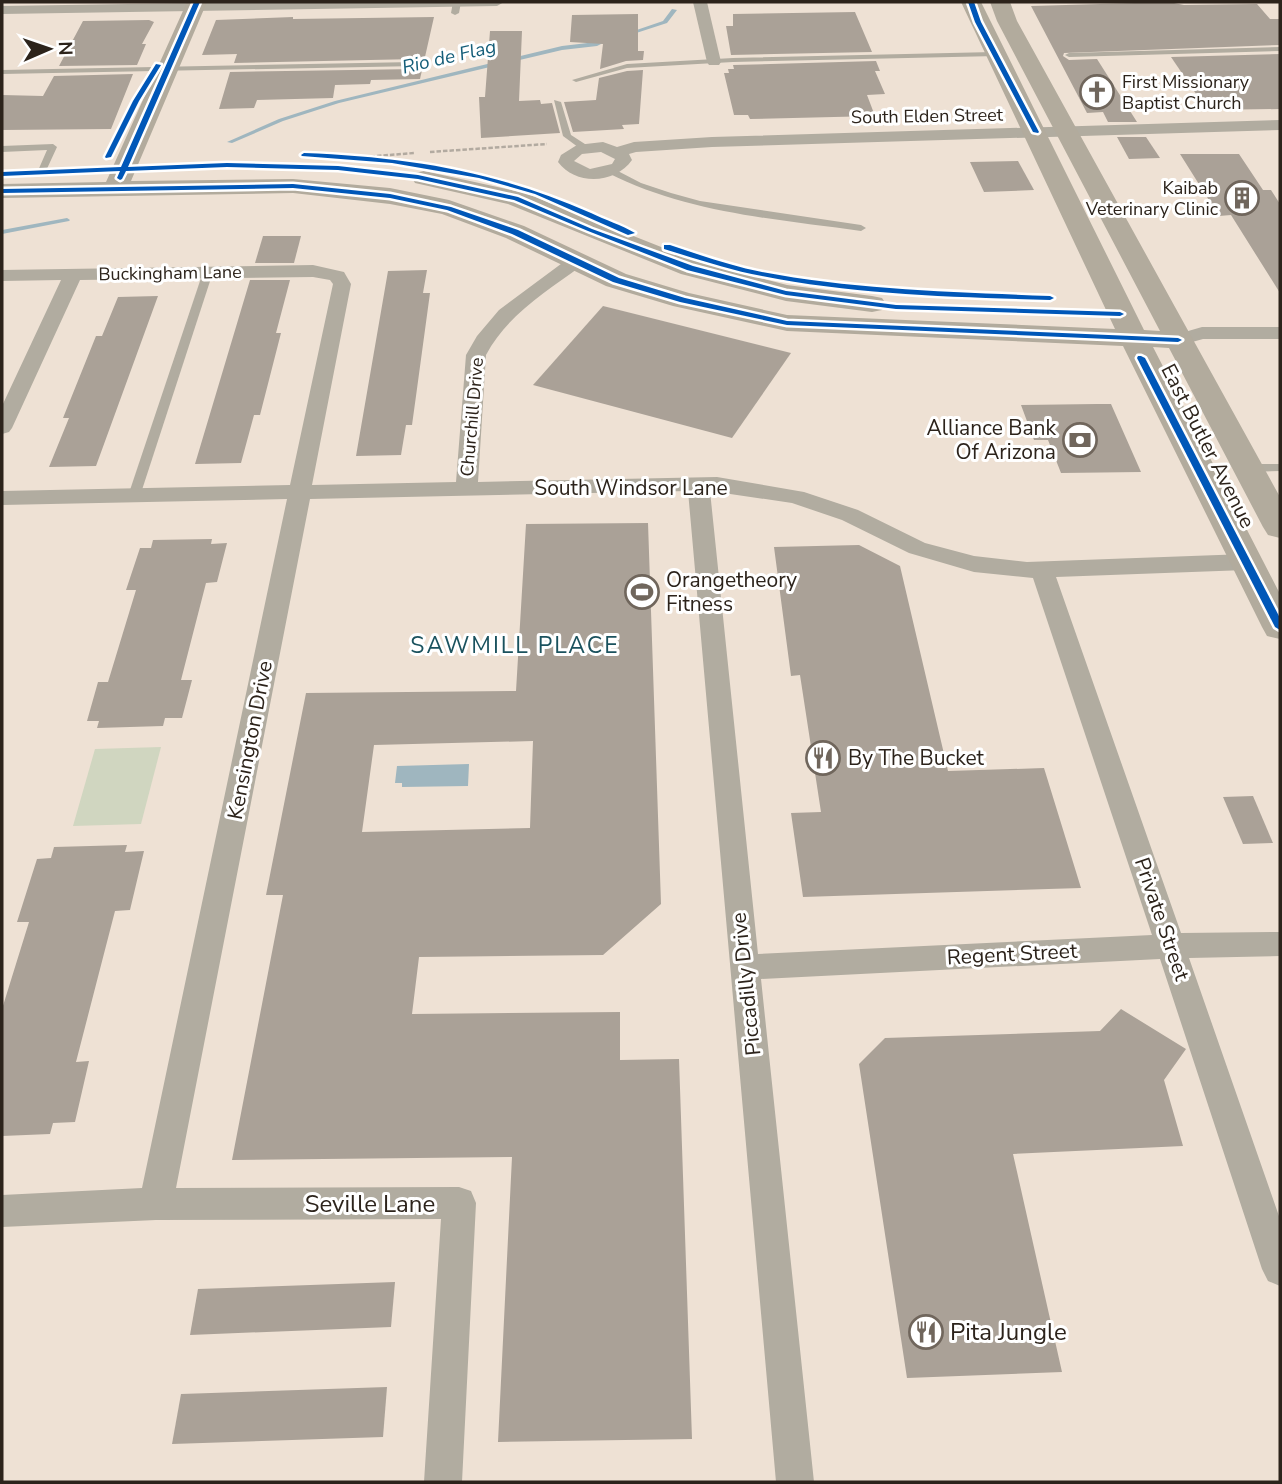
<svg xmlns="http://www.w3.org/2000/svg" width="1282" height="1484" font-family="'Nunito Sans',sans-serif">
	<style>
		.green { fill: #d0d6c0 }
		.water { fill: #9fb6bf }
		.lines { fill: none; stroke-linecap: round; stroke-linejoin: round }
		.stream { fill: #9fb6bf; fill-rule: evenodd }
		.building { fill: #aaa197; fill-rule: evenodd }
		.path { stroke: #b2aaa0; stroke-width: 2.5; stroke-dasharray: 4.5 2; stroke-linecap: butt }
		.lane { fill: #b1aca0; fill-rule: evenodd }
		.street { fill: #b1aca0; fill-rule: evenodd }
		.secondary { fill: #b2ab9d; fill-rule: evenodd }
		.cycleway-casing { stroke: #fff; stroke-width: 5 }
		.cycleway { fill: #0057b8; fill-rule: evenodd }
		.labels { text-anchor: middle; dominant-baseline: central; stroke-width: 6; stroke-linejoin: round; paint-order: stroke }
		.far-poi-label { font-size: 18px; fill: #2c231b; stroke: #fff; text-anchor: start }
		.far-street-label { font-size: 18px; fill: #2c231b; stroke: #fff }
		.far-water-label { font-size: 19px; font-style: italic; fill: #145d78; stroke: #fff }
		.poi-label { font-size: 21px; fill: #2c231b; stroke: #fff; text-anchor: start }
		.street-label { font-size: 21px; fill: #2c231b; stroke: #fff }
		.neighbourhood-label { font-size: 23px; letter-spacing: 2px; fill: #1a525e; stroke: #fff }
		.near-street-label { font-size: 24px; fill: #2c231b; stroke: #fff }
		.near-poi-label { font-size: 24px; fill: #2c231b; stroke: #fff; text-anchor: start }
	</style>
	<rect width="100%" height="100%" fill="#eee1d4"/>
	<path class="green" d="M161 747 141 824 73 826 95 749Z"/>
	<path class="water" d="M469 764 468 786 402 787V783H395L397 766Z"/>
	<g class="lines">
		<g class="stream">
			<path d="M672 9 677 10 667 23 627 36 622 35 663 21Z"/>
			<path d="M609 36 611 37V39L597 46 562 50 339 103 283 121 232 143 227 142 279 119 335 101 562 46 596 42Z"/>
			<path d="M67 218 70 220 69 221 2 234V230Z"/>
		</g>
	</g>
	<g class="building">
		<path d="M1169 2 1184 5 1257 4 1270 19H1280V45L1064 53 1063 56 1069 60 1097 59 1137 122H1108L1103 112 1087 113 1031 6Z"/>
		<path d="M855 12 872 52 731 55 726 26H733V14Z"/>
		<path d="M638 14V51H644L643 60 626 61 600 69 603 44 570 42 572 15Z"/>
		<path d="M293 17V19L434 17 420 79 371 80 370 84 335 85 333 98 257 100 254 108 219 109 230 72 417 69 420 66 417 59 234 63 237 54 202 55 216 20Z"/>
		<path d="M149 20 154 22 142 44H146L137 65 59 66 83 21Z"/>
		<path d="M490 31H522L519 101 540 100 541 104 552 103 560 133 481 138 479 97H485Z"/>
		<path d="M1280 54V109L1207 110 1171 57Z"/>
		<path d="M876 61 880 71H875L885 94 867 95 875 116 750 119 748 115H734L724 73H729L728 69H734L733 65Z"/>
		<path d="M643 70 639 124 622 125 624 129 573 132 564 102 596 100 599 78 627 71Z"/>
		<path d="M133 74 111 129 2 130V95L43 96 54 76Z"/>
		<path d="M1117 137H1146L1160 158 1129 159Z"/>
		<path d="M1180 154H1239L1263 190H1271L1280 204V293L1231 215 1219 216Z"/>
		<path d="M1018 161 1034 190 984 192 970 162Z"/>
		<path d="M263 236H301L294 263H255Z"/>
		<path d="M427 270 423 293H430L416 396 412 425H406L401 455 356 456 388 271Z"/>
		<path d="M250 280H290L276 333H281L260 415H254L241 463 195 464Z"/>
		<path d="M158 296 96 466 49 467 69 418H63L96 336H102L118 297Z"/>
		<path d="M603 306 791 353 732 438 533 385Z"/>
		<path d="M1097 404H1111L1141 472 1061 473 1048 440H1034L1021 405Z"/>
		<path d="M648 523 661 904 603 955 419 957 412 1014 620 1012V1060L679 1059 692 1439 498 1442 512 1157 232 1160 283 895H266L306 693 516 691 526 524ZM533 741 530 828 362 832 374 745Z"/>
		<path d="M212 539 211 544 227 543 217 582 206 583 181 680H192L182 718H165L163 726 97 728 99 721H87L98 682H108L136 590H126L140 548H151L153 540Z"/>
		<path d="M859 545 900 566 948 771 1044 768 1081 888 803 897 791 813 821 812 800 675 791 676 774 547Z"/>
		<path d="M1253 796 1273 843 1243 844 1223 797Z"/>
		<path d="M127 845 125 852 144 851 130 910 115 911 76 1062 89 1061 75 1122 53 1123 50 1134 2 1136V1009L29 922H17L37 859 51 858 54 847Z"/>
		<path d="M1121 1009 1186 1049 1164 1080 1183 1146 1013 1154 1062 1372 907 1378 859 1064 885 1038 1100 1031Z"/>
		<path d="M395 1282 391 1327 190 1335 198 1289Z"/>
		<path d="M387 1387 383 1437 172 1444 181 1394Z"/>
	</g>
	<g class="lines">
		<g class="path">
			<path d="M430 152 547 144"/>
			<path d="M364 157 414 153"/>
		</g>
		<g class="lane">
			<path d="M453 2H461L459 13 455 15 451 13Z"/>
			<path d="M1280 47V51L1069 57 1065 55 1069 53Z"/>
			<path d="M994 52H997V56L733 62 627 68 576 82 572 80 627 64 733 58Z"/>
			<path d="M414 62H417V66L2 74V70Z"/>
			<path d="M554 100 561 102 571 135 588 146V150H582L563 136Z"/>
			<path d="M53 144 57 147 45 173 41 176 37 173 47 150 2 152V146Z"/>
			<path d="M608 169H614L641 183 671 193 700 201 861 225 866 228 861 231C775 219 687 213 608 173Z"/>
			<path d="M208 269 213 272 140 496 134 500 130 499 128 496 203 272Z"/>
			<path d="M1280 464V471L1248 472 1242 468 1248 464Z"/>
		</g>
		<g class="street">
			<path d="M254 2H504L497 6 2 14V6Z"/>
			<path d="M693 2H707L721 62 719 65H709L707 62Z"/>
			<path d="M1280 120V130L712 147 636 152 629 154 632 160C615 184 576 186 558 162L561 155 577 145 603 142 617 147 634 142 712 137ZM601 152 615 159 612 164 590 169 574 161 582 154Z"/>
			<path d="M575 257 581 258 584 262 581 266C546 292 507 315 486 355L478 482 717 477 804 492 858 510 925 543 974 556 1027 562 1246 554 1254 557 1258 562 1254 567 1246 570 1056 577 1181 933 1280 932V956L1189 958 1280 1219V1286L1268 1281 1262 1269 1160 959 761 979 814 1482H776L688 491 310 499 176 1188 459 1187 471 1191 476 1203 462 1482H424L441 1219 156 1220 2 1227V1195L142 1188 287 499 2 505V491L290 485 333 284 330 280 313 277 80 280 12 428 9 432 2 434V406L61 280 2 281V270L313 265 344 272 351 284 312 485 456 482 466 355 477 336 499 310 569 258ZM710 491 792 503 842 520 909 553 974 572 1033 578 1152 935 758 954Z"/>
			<path d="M1202 327H1280V339H1203L1178 346 1168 340 1171 336Z"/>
		</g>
		<g class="secondary">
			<path d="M187 2H207L131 181 293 179 390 188 449 200 524 226 626 274 689 293 787 315 1115 329 961 2H981L1144 330 1160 331 997 21 990 2H1010L1017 21 1280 497V538L1268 535 1263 527 1169 348 1153 347 1280 594V639L1267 636 1262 627 1123 346 787 331 673 306 606 286 506 238 442 214 390 204 293 193 2 198V184L106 182Z"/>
			<path d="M424 171 525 193 699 262 787 285 872 296 882 298 886 304 882 310 872 312 786 301 681 274 508 204 415 183 412 178 415 173Z"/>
		</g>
		<g class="cycleway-casing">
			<g id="cycleway">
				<path d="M194 2H200L128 167 227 163 338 166 418 175 518 197 592 229 693 266 786 291 896 305 1120 312 1124 314 1120 316 896 309 786 295 687 270 588 231 514 200 418 179 338 170 227 167 126 171 122 179 120 180 117 178 120 171 2 176V172L121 167Z"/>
				<path d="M968 2H974L981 22 1039 132 1038 133 1033 132 975 22Z"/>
				<path d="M156 64 161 65 139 101 111 157 106 158 105 157 133 101Z"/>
				<path d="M304 153C407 157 496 171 591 213 605 220 622 225 635 233L628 235 535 194 479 178 392 163 302 156 301 155Z"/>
				<path d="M293 184 390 194 451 207 518 230 619 278 685 298 787 321 1178 338 1182 340 1178 342 787 325 680 302 613 282 512 234 447 210 390 198 293 188 2 193V189Z"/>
				<path d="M664 245H670C700 255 731 266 762 272 857 290 954 292 1050 296L1054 298 1050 300C954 297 857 295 762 276 729 270 697 259 664 249Z"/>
				<path d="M1138 356H1141L1145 358 1280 618V630L1275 627 1137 358Z"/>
			</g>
		</g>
		<use href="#cycleway" class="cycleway"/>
	</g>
	<defs>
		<g id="church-ring" transform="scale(1.75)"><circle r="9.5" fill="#fff" stroke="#70665c" stroke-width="1.5"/><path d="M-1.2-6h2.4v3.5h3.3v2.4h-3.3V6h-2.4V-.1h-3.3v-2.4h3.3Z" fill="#70665c"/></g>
		<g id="building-ring" transform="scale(1.75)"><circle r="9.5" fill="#fff" stroke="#70665c" stroke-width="1.5"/><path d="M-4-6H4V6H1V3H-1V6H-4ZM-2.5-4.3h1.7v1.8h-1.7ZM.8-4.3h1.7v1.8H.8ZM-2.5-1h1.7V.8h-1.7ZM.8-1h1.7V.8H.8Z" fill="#70665c"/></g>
		<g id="bank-ring" transform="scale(1.75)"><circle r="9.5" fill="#fff" stroke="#70665c" stroke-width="1.5"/><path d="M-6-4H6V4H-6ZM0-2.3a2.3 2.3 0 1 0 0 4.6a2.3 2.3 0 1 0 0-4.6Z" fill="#70665c"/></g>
		<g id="stadium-ring" transform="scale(1.75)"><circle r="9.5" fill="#fff" stroke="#70665c" stroke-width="1.5"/><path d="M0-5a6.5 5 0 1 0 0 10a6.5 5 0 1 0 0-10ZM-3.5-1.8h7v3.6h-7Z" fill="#70665c"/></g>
		<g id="restaurant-ring" transform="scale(1.75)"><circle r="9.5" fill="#fff" stroke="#70665c" stroke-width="1.5"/><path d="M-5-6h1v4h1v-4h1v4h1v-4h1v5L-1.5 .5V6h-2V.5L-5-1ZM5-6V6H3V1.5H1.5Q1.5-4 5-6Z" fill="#70665c"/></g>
	</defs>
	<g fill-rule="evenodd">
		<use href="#church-ring" x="1097" y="92"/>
		<use href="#building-ring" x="1242" y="198"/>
		<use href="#bank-ring" x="1080" y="440"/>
		<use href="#stadium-ring" x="642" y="592"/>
		<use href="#restaurant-ring" x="823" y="758"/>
		<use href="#restaurant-ring" x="926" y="1332"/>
	</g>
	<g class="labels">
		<g class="far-poi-label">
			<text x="1122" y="82">First Missionary<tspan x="1122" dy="21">Baptist Church</tspan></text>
			<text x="1218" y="188" text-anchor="end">Kaibab<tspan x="1218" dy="21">Veterinary Clinic</tspan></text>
		</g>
		<g class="far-street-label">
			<text transform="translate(927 116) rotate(-1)">South Elden Street</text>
			<text transform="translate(170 273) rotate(-1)">Buckingham Lane</text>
			<text transform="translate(472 417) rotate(-85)">Churchill Drive</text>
		</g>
		<g class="far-water-label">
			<text transform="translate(449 57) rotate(-13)">Rio de Flag</text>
		</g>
		<g class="poi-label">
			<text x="1056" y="428" text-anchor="end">Alliance Bank<tspan x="1056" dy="24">Of Arizona</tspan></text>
			<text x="666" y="580">Orangetheory<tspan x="666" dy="24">Fitness</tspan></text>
			<text x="848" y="758">By The Bucket</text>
		</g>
		<g class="street-label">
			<text transform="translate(1208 446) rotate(63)">East Butler Avenue</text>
			<text x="631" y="488">South Windsor Lane</text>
			<text transform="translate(250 740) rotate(-79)">Kensington Drive</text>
			<text transform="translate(1162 919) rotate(71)">Private Street</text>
			<text transform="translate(1012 954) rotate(-3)">Regent Street</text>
			<text transform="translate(746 984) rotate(-96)">Piccadilly Drive</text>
		</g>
		<g class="neighbourhood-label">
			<text x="515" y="645">SAWMILL PLACE</text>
		</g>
		<g class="near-street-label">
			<text x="370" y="1204">Seville Lane</text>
		</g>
		<g class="near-poi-label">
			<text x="950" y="1332">Pita Jungle</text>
		</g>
	</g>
	<rect width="1282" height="1484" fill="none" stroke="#2c231b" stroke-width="7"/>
	<g transform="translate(49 49) rotate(88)" stroke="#ffffff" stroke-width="5" paint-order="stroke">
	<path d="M0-5L12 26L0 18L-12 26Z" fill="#2c231b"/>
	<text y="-10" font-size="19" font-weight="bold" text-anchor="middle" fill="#2c231b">N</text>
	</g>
</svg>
